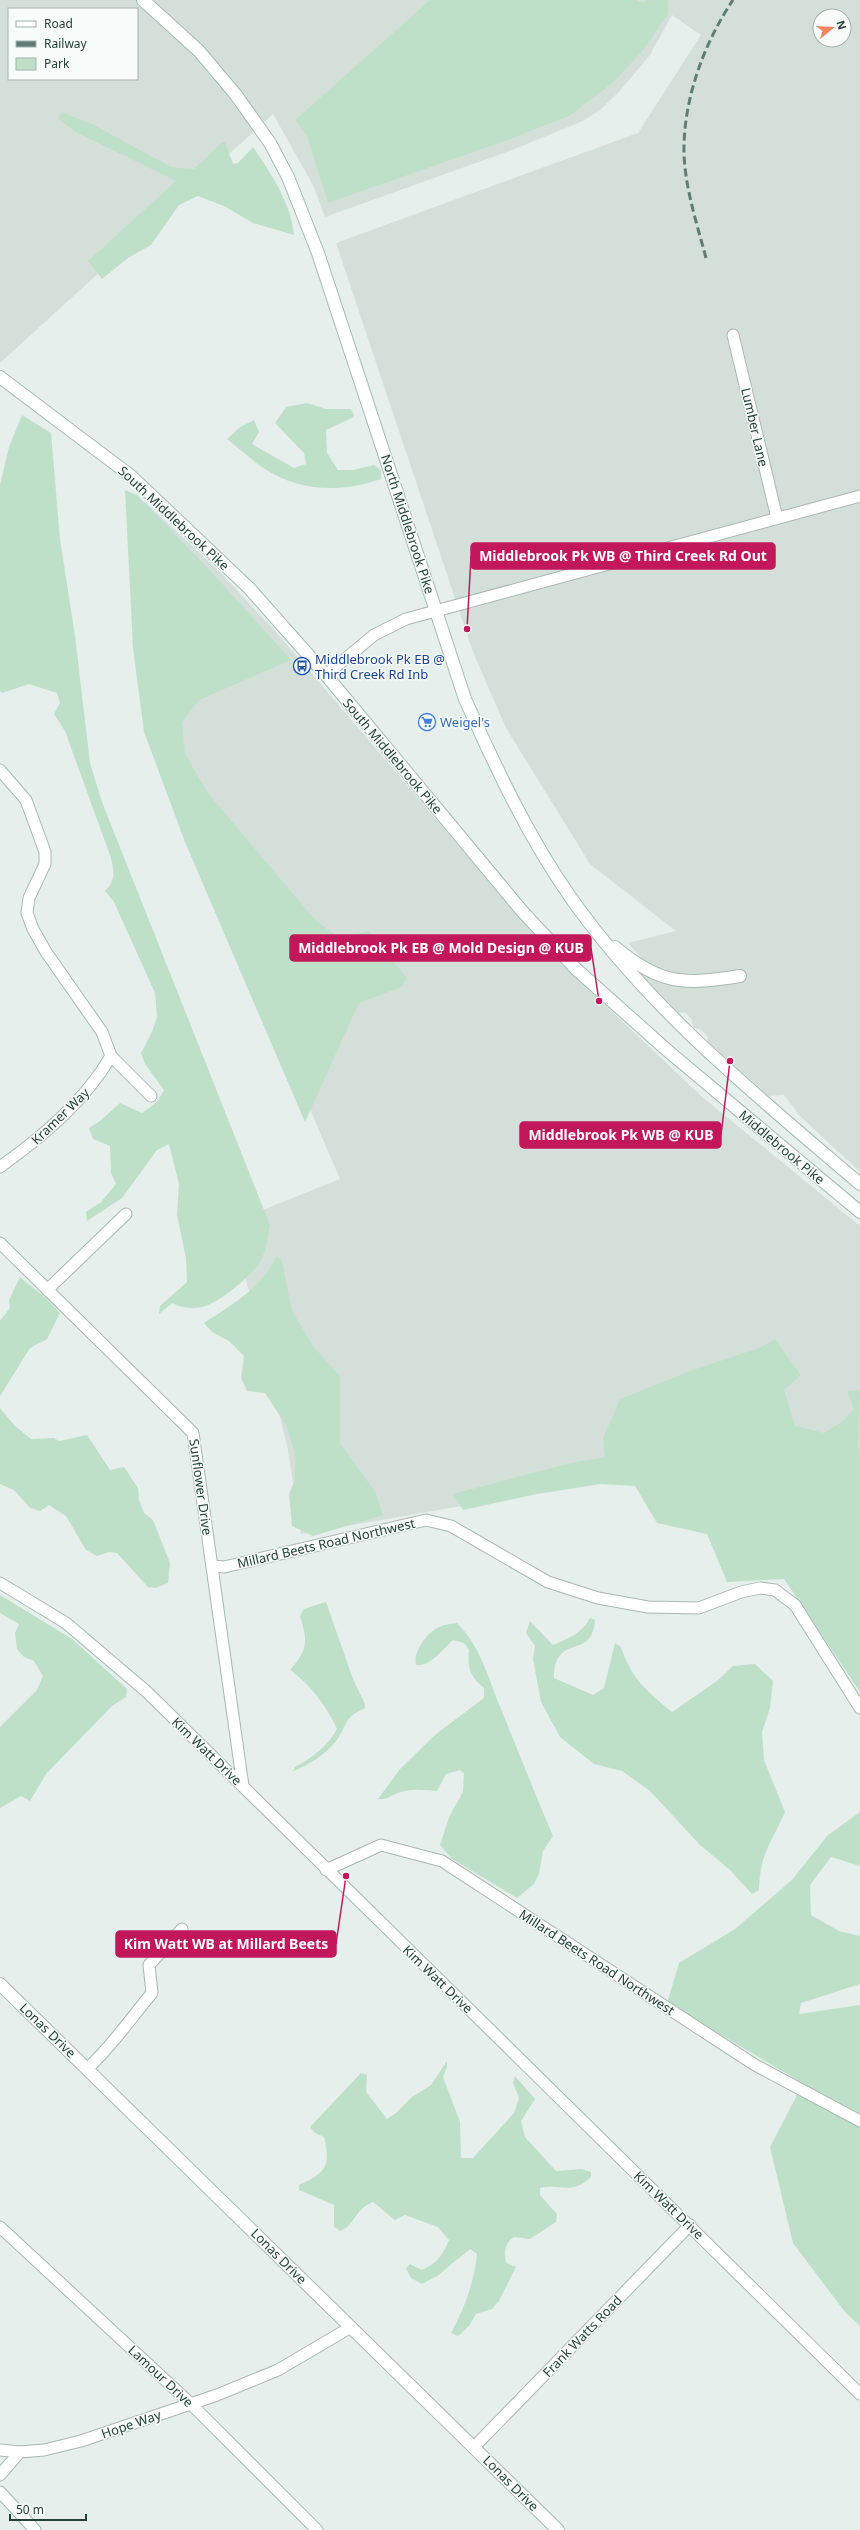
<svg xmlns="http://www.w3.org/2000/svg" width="860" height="2530" font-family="'Noto Sans',sans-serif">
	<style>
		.built { fill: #d4dfda; fill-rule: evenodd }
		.green { fill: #bfe0c8 }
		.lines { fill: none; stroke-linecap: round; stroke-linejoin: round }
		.minor-casing { stroke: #a8b8b2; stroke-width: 13 }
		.tertiary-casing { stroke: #a8b8b2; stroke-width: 14 }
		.secondary-casing { stroke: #a4bbb3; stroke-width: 14 }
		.minor { stroke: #fff; stroke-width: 11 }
		.tertiary { stroke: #fff; stroke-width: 12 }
		.secondary { stroke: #fff; stroke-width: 12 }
		.rail { stroke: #5f7d75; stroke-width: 3; stroke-dasharray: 8 4; stroke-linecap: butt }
		.labels { text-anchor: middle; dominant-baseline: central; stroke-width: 3; stroke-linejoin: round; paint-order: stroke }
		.street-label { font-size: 13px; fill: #24423a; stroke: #f7fbf9 }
		.transit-label { font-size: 13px; fill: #164399; stroke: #f7fbf9; text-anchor: start }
		.shop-label { font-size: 13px; fill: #366cbe; stroke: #f7fbf9; text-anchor: start }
		.leader { fill: none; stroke: #c2185b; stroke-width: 1.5 }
		.callout-dot { fill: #c2185b; stroke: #f7fbf9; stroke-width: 1.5 }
		.callout { fill: #c2185b; stroke: #c2185b; stroke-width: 1.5 }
		.callout-label { font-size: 14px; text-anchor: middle; font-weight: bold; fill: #fff }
	</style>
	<rect width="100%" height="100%" fill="#e6efeb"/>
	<g class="built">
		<path d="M0 0H860V1172L800 1116 784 1095 768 1096 712 1048 707 1043 708 1037 700 1029 693 1028 692 1020 685 1012 676 1013 643 977 645 962 628 943 676 931 590 864 506 728 473 652 336 243 638 133 701 35 672 15 650 55 619 92 600 110 583 121 512 150 325 217 313 185 273 114 0 363ZM9 9H137V79H9ZM820 16H844V40H820Z"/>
		<path d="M145 502 220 572 277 633 506 901 564 966 701 1096 860 1226V1531L789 1449 301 1534 288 1450 253 1303 228 1224 340 1179 189 827 133 504Z"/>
	</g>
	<g class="green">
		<path d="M430 0H636L643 3 647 0H668V14L644 49 615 81 569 116 505 141 328 203 307 136 295 120Z"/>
		<path d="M62 112 94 125 171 167 194 169 222 142H225L233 164 238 163 253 147C271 173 291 203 294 235L253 223 224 206 198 196 179 205 151 245 128 258 102 279 88 261 176 181 76 132 58 119Z"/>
		<path d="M307 403 326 409H351L354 415 352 418 326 430 327 453 338 470H353L374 465 381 470V479C341 493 300 492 263 468 250 459 239 448 227 439L240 427 254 420 259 432 252 444 294 468 306 464 304 453 275 423 286 407Z"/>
		<path d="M22 415 51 433 60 539 75 636 90 763 102 802 270 1225C268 1235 267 1246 263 1256 257 1272 222 1301 205 1306 194 1310 182 1308 172 1303L159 1314 160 1306 187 1282 186 1258 177 1215 179 1184 169 1144 157 1150 122 1198 87 1221 86 1212 101 1202 116 1184 111 1173 110 1146 93 1139 89 1128 100 1121 120 1103 142 1113 157 1102 164 1090 145 1064 141 1053 152 1032 157 1017 155 993 114 902 105 891C116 880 114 872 111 858L65 731 54 714 60 703 57 693 29 684 2 693 0 691V485L9 447Z"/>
		<path d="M125 490 137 495 208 568 291 660 199 700 182 722 185 754 208 793 316 921 340 938 368 931 407 978 402 987 359 1003 305 1122 185 842 144 732 133 648Z"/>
		<path d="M277 1255 282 1261 292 1311 313 1346 340 1376V1443L376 1493 383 1515 313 1536 292 1526 289 1494 295 1480V1453L286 1425 265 1393 247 1391 241 1378 244 1356 229 1341 212 1332 204 1323C233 1304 263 1287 277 1255Z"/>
		<path d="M20 1277 48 1300 60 1313 47 1339 30 1348 0 1396V1321L10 1308 9 1300Z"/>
		<path d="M775 1339 801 1375 784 1390 795 1426 824 1433 843 1421 854 1409 847 1391 860 1390 858 1448 860 1452V1692L784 1579 727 1582 707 1534 657 1523 635 1486 601 1484 537 1494 463 1510 453 1494 571 1463 605 1457 603 1438 620 1399 690 1371 759 1348Z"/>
		<path d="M0 1408 14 1425 31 1439 54 1438 59 1441 87 1435 110 1470 124 1467 138 1488 139 1500 144 1513 153 1520 170 1563 168 1583 156 1588 148 1587 117 1553 109 1552 97 1556 86 1550 66 1516 49 1505 40 1511 30 1508 14 1490 0 1484Z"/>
		<path d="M0 1595 72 1639 127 1689 126 1697 112 1706 46 1774 30 1801 21 1796 0 1808V1727L37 1690 43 1676 34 1661 24 1657 17 1649 15 1633 19 1624 0 1613Z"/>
		<path d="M326 1602 353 1679 365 1704V1708C343 1718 348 1724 337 1740 327 1753 308 1766 293 1771L295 1767C313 1757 327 1747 337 1729 328 1708 309 1683 290 1670 308 1650 308 1641 300 1616L304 1609Z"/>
		<path d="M590 1618 595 1620C592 1662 555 1631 554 1678L593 1695 604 1688 615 1643 621 1647C632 1680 646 1690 672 1712L717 1681 733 1666 755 1664 773 1681 770 1708 762 1732 764 1760 785 1812C771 1844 760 1853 759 1890L752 1894 730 1870 700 1845 650 1791 622 1771 594 1764 560 1737 541 1702 533 1659 535 1646 526 1633 530 1621 553 1645C568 1639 582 1633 590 1618Z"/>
		<path d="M457 1623C481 1647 488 1678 501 1709 518 1751 535 1794 553 1836L543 1851 539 1874 534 1884 517 1898 452 1859 440 1845 449 1817 463 1792 464 1773 460 1770 446 1774 437 1791C424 1790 411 1788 398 1793 390 1796 387 1800 378 1799L400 1769 436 1734 484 1698V1688C470 1677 467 1667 469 1650L464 1643 453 1640C443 1649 430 1667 416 1665 413 1651 427 1632 441 1626 446 1624 452 1624 457 1623Z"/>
		<path d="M860 1812V1866L831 1857 810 1885 811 1915 839 1931 860 1936V1984L801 2003 799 2014 860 2005V2326L845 2312 793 2243 770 2147 796 2097 799 2081 667 2003 679 1963 735 1929 792 1880 827 1836Z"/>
		<path d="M447 2061V2067L443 2077 460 2122 461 2158H473L514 2113 519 2098 513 2083 515 2076 535 2099 521 2121 525 2137 556 2171 582 2169 591 2172V2177C571 2196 562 2183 540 2188V2195L557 2214 556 2222 530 2239 514 2237C504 2244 504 2252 506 2263L516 2267 499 2301 492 2309 476 2314 469 2326 458 2336 451 2333C465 2308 474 2282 477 2254L470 2249 437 2276 422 2284 411 2278 406 2268 410 2264 422 2270C437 2263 443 2255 449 2240L438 2227 405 2215 395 2220 373 2202C354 2209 356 2225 340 2231L334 2227V2205L299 2190V2185C326 2173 331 2166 324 2137L315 2133 310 2127 361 2073 367 2075 366 2092 387 2119 396 2113 412 2097 431 2085Z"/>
	</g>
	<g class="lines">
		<g class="minor-casing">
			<g id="minor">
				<path d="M733 335 777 518"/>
				<path d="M326 675 374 635 406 619 860 496"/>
				<path d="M0 770 26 800 45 852V864L29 898 27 913 33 929 46 952 102 1032 111 1056 151 1096"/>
				<path d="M0 1167C42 1137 85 1101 111 1056"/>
				<path d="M0 1243 193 1433 243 1786"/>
				<path d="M47 1290 126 1214"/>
				<path d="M212 1566 224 1567 426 1520 451 1526 548 1582 598 1598 648 1607 699 1608 741 1592 760 1588 775 1590 795 1605 860 1708"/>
				<path d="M0 1583 66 1623 147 1692 860 2394"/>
				<path d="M326 1870 381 1845 442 1861 755 2065 860 2121"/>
				<path d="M88 2068C112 2046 131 2018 152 1993L149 1965 182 1929"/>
				<path d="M0 2227 190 2403 317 2530"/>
				<path d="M474 2447 690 2225"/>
				<path d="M0 2450 20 2452"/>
				<path d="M0 2475 20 2452 44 2450 81 2441 217 2395 278 2370 351 2327"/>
				<path d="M0 2492 35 2530"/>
			</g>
		</g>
		<g class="tertiary-casing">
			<path id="tertiary" d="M0 1984 558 2530"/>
		</g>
		<g class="secondary-casing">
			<g id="secondary">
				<path d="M143 0 199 51 236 95 270 143 288 177 318 253 465 699C496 768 528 837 571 898 651 1011 756 1095 860 1184"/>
				<path d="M0 377 131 476 249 588 326 675 522 911 576 969 668 1051 860 1212"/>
				<path d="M615 947C660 985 684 985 740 976"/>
			</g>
		</g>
		<use href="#minor" class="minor"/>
		<use href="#tertiary" class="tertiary"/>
		<use href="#secondary" class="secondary"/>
		<path class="rail" d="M706 258C697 224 685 188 684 153 683 100 704 43 733 0"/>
	</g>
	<defs>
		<g id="bus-ring" transform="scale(0.9)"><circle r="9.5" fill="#f7fbf9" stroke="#1a4fb4" stroke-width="1.5"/><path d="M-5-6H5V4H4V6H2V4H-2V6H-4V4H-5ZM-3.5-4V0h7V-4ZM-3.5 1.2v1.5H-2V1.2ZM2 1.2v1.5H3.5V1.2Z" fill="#1a4fb4"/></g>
		<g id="supermarket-ring" transform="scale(0.9)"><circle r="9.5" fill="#f7fbf9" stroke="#3f7fe0" stroke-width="1.5"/><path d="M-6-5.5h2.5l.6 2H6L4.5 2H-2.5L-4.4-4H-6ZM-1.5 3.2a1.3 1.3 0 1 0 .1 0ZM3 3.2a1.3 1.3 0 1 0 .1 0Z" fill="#3f7fe0"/></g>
	</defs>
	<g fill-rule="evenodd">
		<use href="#bus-ring" x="302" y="666"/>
		<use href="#supermarket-ring" x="427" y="722"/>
	</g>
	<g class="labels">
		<g class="street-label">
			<text transform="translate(755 427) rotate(77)">Lumber Lane</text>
			<text transform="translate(174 518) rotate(43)">South Middlebrook Pike</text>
			<text transform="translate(408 524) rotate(72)">North Middlebrook Pike</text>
			<text transform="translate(393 756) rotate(50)">South Middlebrook Pike</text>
			<text transform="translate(60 1116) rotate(-44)">Kramer Way</text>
			<text transform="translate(782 1147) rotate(40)">Middlebrook Pike</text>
			<text transform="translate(201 1487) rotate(82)">Sunflower Drive</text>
			<text transform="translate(326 1543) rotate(-13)">Millard Beets Road Northwest</text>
			<text transform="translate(207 1751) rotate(44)">Kim Watt Drive</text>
			<text transform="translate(597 1962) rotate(33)">Millard Beets Road Northwest</text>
			<text transform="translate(438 1979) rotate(44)">Kim Watt Drive</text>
			<text transform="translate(48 2030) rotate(44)">Lonas Drive</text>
			<text transform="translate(669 2205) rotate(44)">Kim Watt Drive</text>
			<text transform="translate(279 2256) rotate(45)">Lonas Drive</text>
			<text transform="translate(582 2336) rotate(-46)">Frank Watts Road</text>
			<text transform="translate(161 2376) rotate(43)">Lamour Drive</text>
			<text transform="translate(131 2424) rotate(-19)">Hope Way</text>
			<text transform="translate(511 2483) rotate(45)">Lonas Drive</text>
		</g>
		<g class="transit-label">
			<text x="315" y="659">Middlebrook Pk EB @<tspan x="315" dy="15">Third Creek Rd Inb</tspan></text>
		</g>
		<g class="shop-label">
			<text x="440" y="722">Weigel's</text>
		</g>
	</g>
	<path class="leader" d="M467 629L471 556M599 1001L591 948M730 1061L721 1135M346 1876L336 1944"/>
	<g class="callout-dot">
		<circle cx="467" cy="629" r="4"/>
		<circle cx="599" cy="1001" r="4"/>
		<circle cx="730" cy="1061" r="4"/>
		<circle cx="346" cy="1876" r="4"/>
	</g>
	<g class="callout">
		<rect x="471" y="543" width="304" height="26" rx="4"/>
		<rect x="290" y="935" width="301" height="26" rx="4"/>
		<rect x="520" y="1122" width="201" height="26" rx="4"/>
		<rect x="116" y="1931" width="220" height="26" rx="4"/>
	</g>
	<g class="callout-label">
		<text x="623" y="561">Middlebrook Pk WB @ Third Creek Rd Out</text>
		<text x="441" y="953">Middlebrook Pk EB @ Mold Design @ KUB</text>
		<text x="621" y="1140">Middlebrook Pk WB @ KUB</text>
		<text x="226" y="1949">Kim Watt WB at Millard Beets</text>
	</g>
	<rect x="8" y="8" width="130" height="72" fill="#f7fbf9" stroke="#a3b1ad"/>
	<rect x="16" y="21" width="20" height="6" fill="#ffffff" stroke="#a3b1ad"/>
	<text x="44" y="28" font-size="12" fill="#24423a">Road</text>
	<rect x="16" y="41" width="20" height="6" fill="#5f7d75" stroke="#a3b1ad"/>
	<text x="44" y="48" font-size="12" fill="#24423a">Railway</text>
	<rect x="16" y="58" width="20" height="12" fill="#bfe0c8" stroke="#a3b1ad"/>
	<text x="44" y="68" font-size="12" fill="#24423a">Park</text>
	<g transform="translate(832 28) rotate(72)"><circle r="19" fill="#f7fbf9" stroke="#a3b1ad"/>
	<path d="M0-3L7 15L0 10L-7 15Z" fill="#f4845f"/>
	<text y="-6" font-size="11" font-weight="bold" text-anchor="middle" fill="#24423a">N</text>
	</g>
	<path d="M10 2514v6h76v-6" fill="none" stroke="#24423a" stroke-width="2"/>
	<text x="16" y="2514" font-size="12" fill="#24423a" stroke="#f7fbf9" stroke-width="3" paint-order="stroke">50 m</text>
</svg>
